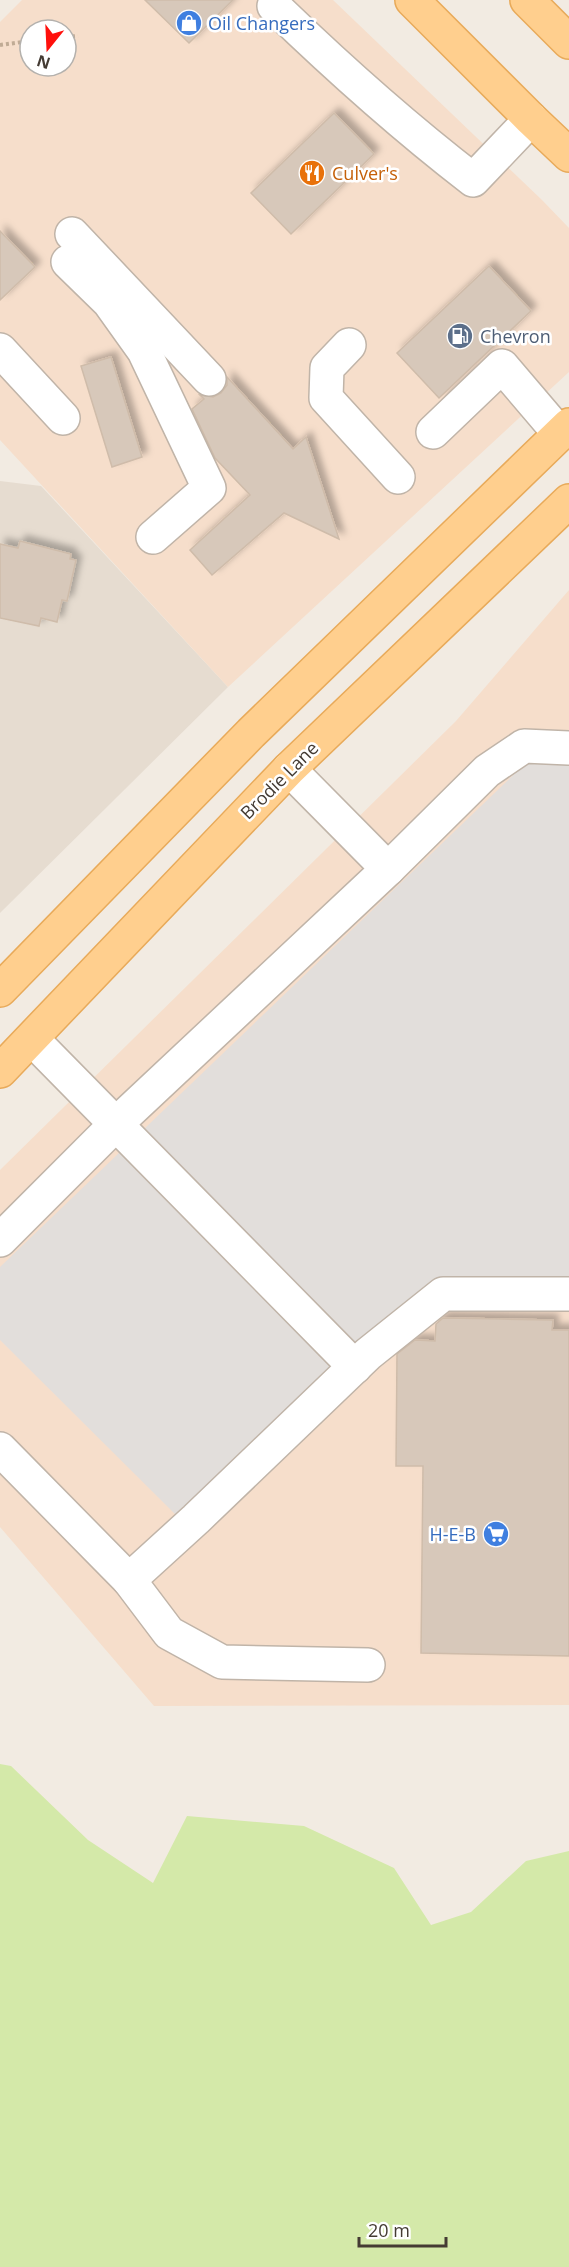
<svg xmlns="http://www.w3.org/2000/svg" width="569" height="2267" font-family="'Open Sans',sans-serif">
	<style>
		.residential { fill: #e6dcd0 }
		.commercial { fill: #f6decb; fill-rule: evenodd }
		.green { fill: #d4e9a9 }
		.parking { fill: #e2dedb }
		.building { fill: #d7c8ba; stroke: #cfbcaa; stroke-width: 1.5; filter: url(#shadow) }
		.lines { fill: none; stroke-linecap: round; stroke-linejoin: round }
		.minor-casing { stroke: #c0b4a8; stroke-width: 36 }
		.major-casing { stroke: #e8aa5a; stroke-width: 36 }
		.path { stroke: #c0ab95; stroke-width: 4; stroke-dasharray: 3 3; stroke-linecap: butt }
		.minor { stroke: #fff; stroke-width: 33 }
		.major { stroke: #ffcf8e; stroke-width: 33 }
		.labels { text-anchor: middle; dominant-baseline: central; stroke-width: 5; stroke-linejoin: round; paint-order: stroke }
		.shop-label { font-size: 18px; fill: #366cbe; stroke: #fff; text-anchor: start }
		.food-label { font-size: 18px; fill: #c56008; stroke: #fff; text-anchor: start }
		.service-label { font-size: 18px; fill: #4e5e75; stroke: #fff; text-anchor: start }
		.street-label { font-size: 18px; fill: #443b33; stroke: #fff }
	</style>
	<defs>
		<filter id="shadow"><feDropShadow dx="5.5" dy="-5.5" stdDeviation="3" flood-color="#0004"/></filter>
	</defs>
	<rect width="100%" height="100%" fill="#f2ebe2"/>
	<path class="residential" d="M0 481 41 486 228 687 0 913Z"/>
	<g class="commercial">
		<path d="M22 0H333L542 200 569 228V372L228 687 0 440V22ZM30 30H66V66H30Z"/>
		<path d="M569 590V1705L154 1706 0 1527V1170L456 721Z"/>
	</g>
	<path class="green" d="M0 1764 11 1766 88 1840 153 1883 187 1816 304 1826 394 1868 431 1925 471 1912 526 1861 569 1851V2267H0Z"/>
	<path class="parking" d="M530 759 569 761V1285H430L181 1520 0 1340V1267Z"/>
	<g class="building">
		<path d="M145 0H233L189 43Z"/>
		<path d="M334 113 374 154 291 234 251 193Z"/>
		<path d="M0 231 35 267 0 300Z"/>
		<path d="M489 266 531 311 439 398 397 353Z"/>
		<path d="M111 357 142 457 112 467 81 366Z"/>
		<path d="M227 377 293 449 306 437 339 539 284 513 212 575 190 550 250 495 215 458 192 409 204 399 200 395 213 397 221 393 227 385Z"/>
		<path d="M20 541 71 554 70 559 76 560 67 601 62 600 57 622 41 618 39 626 0 618V544L18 548Z"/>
		<path d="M443 1318 553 1320 552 1330H569V1656L421 1653 423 1466H396L397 1354 415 1340 435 1341 436 1324Z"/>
	</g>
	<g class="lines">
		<g class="minor-casing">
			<g id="minor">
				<path d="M274 6C337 67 403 126 473 180L531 119"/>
				<path d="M72 234 209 379"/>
				<path d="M68 262 109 302 144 351 209 488 153 537"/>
				<path d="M349 345 327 368 326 398 398 477"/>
				<path d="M0 350 63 418"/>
				<path d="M433 432 502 366 560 434"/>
				<path d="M289 769 388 869"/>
				<path d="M32 1039 355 1367"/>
				<path d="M0 1240 116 1124 388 869 487 771 524 746 569 748"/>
				<path d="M0 1449 129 1580 196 1519 368 1354 443 1294H569"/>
				<path d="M129 1580 169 1633 222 1662 368 1665"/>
			</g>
		</g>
		<g class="major-casing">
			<g id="major">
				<path d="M412 0 531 119 569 155"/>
				<path d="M527 0 569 42"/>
				<path d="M0 990 251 733 569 425"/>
				<path d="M0 1071 289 769 569 501"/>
			</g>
		</g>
		<g class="path">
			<path d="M66 37 78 36"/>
			<path d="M0 45 30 41"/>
		</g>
		<use href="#minor" class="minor"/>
		<use href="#major" class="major"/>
	</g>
	<defs>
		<g id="shop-disc" transform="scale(1.35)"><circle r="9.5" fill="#3f7fe0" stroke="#fff"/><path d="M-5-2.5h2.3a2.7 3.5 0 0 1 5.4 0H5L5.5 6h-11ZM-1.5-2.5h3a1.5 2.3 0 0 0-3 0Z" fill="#fff"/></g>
		<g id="restaurant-disc" transform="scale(1.35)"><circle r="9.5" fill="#e8710a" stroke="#fff"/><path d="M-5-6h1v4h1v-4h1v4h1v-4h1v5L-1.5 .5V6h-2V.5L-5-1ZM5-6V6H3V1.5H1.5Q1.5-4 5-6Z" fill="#fff"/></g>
		<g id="fuel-disc" transform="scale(1.35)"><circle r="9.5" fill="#5c6f8a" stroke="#fff"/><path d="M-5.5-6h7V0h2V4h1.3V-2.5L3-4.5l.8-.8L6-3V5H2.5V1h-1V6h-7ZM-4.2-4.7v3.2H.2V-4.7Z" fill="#fff"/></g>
		<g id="supermarket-disc" transform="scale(1.35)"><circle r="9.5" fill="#3f7fe0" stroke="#fff"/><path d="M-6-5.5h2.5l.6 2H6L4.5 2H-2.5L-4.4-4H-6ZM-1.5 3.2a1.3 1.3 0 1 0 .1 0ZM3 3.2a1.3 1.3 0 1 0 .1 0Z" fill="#fff"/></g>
	</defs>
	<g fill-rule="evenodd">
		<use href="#shop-disc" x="189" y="23"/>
		<use href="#restaurant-disc" x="312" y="173"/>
		<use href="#fuel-disc" x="460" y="336"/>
		<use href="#supermarket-disc" x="496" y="1534"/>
	</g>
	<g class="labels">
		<g class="shop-label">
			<text x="208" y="23">Oil Changers</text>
			<text x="476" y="1534" text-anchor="end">H-E-B</text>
		</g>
		<g class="food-label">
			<text x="332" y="173">Culver's</text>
		</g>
		<g class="service-label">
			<text x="480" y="336">Chevron</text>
		</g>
		<g class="street-label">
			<text transform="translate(279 780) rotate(-45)">Brodie Lane</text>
		</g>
	</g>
	<g transform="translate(48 48) rotate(198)"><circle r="28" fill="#ffffff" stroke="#b4b1ad" stroke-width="1.5"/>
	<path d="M0-4.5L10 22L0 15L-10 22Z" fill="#ff100c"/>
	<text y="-9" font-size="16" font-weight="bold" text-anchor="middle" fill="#443b33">N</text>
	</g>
	<path d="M359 2237v9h87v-9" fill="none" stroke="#443b33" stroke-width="3"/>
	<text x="368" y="2237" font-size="18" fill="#443b33" stroke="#ffffff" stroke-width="4.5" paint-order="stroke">20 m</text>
</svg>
